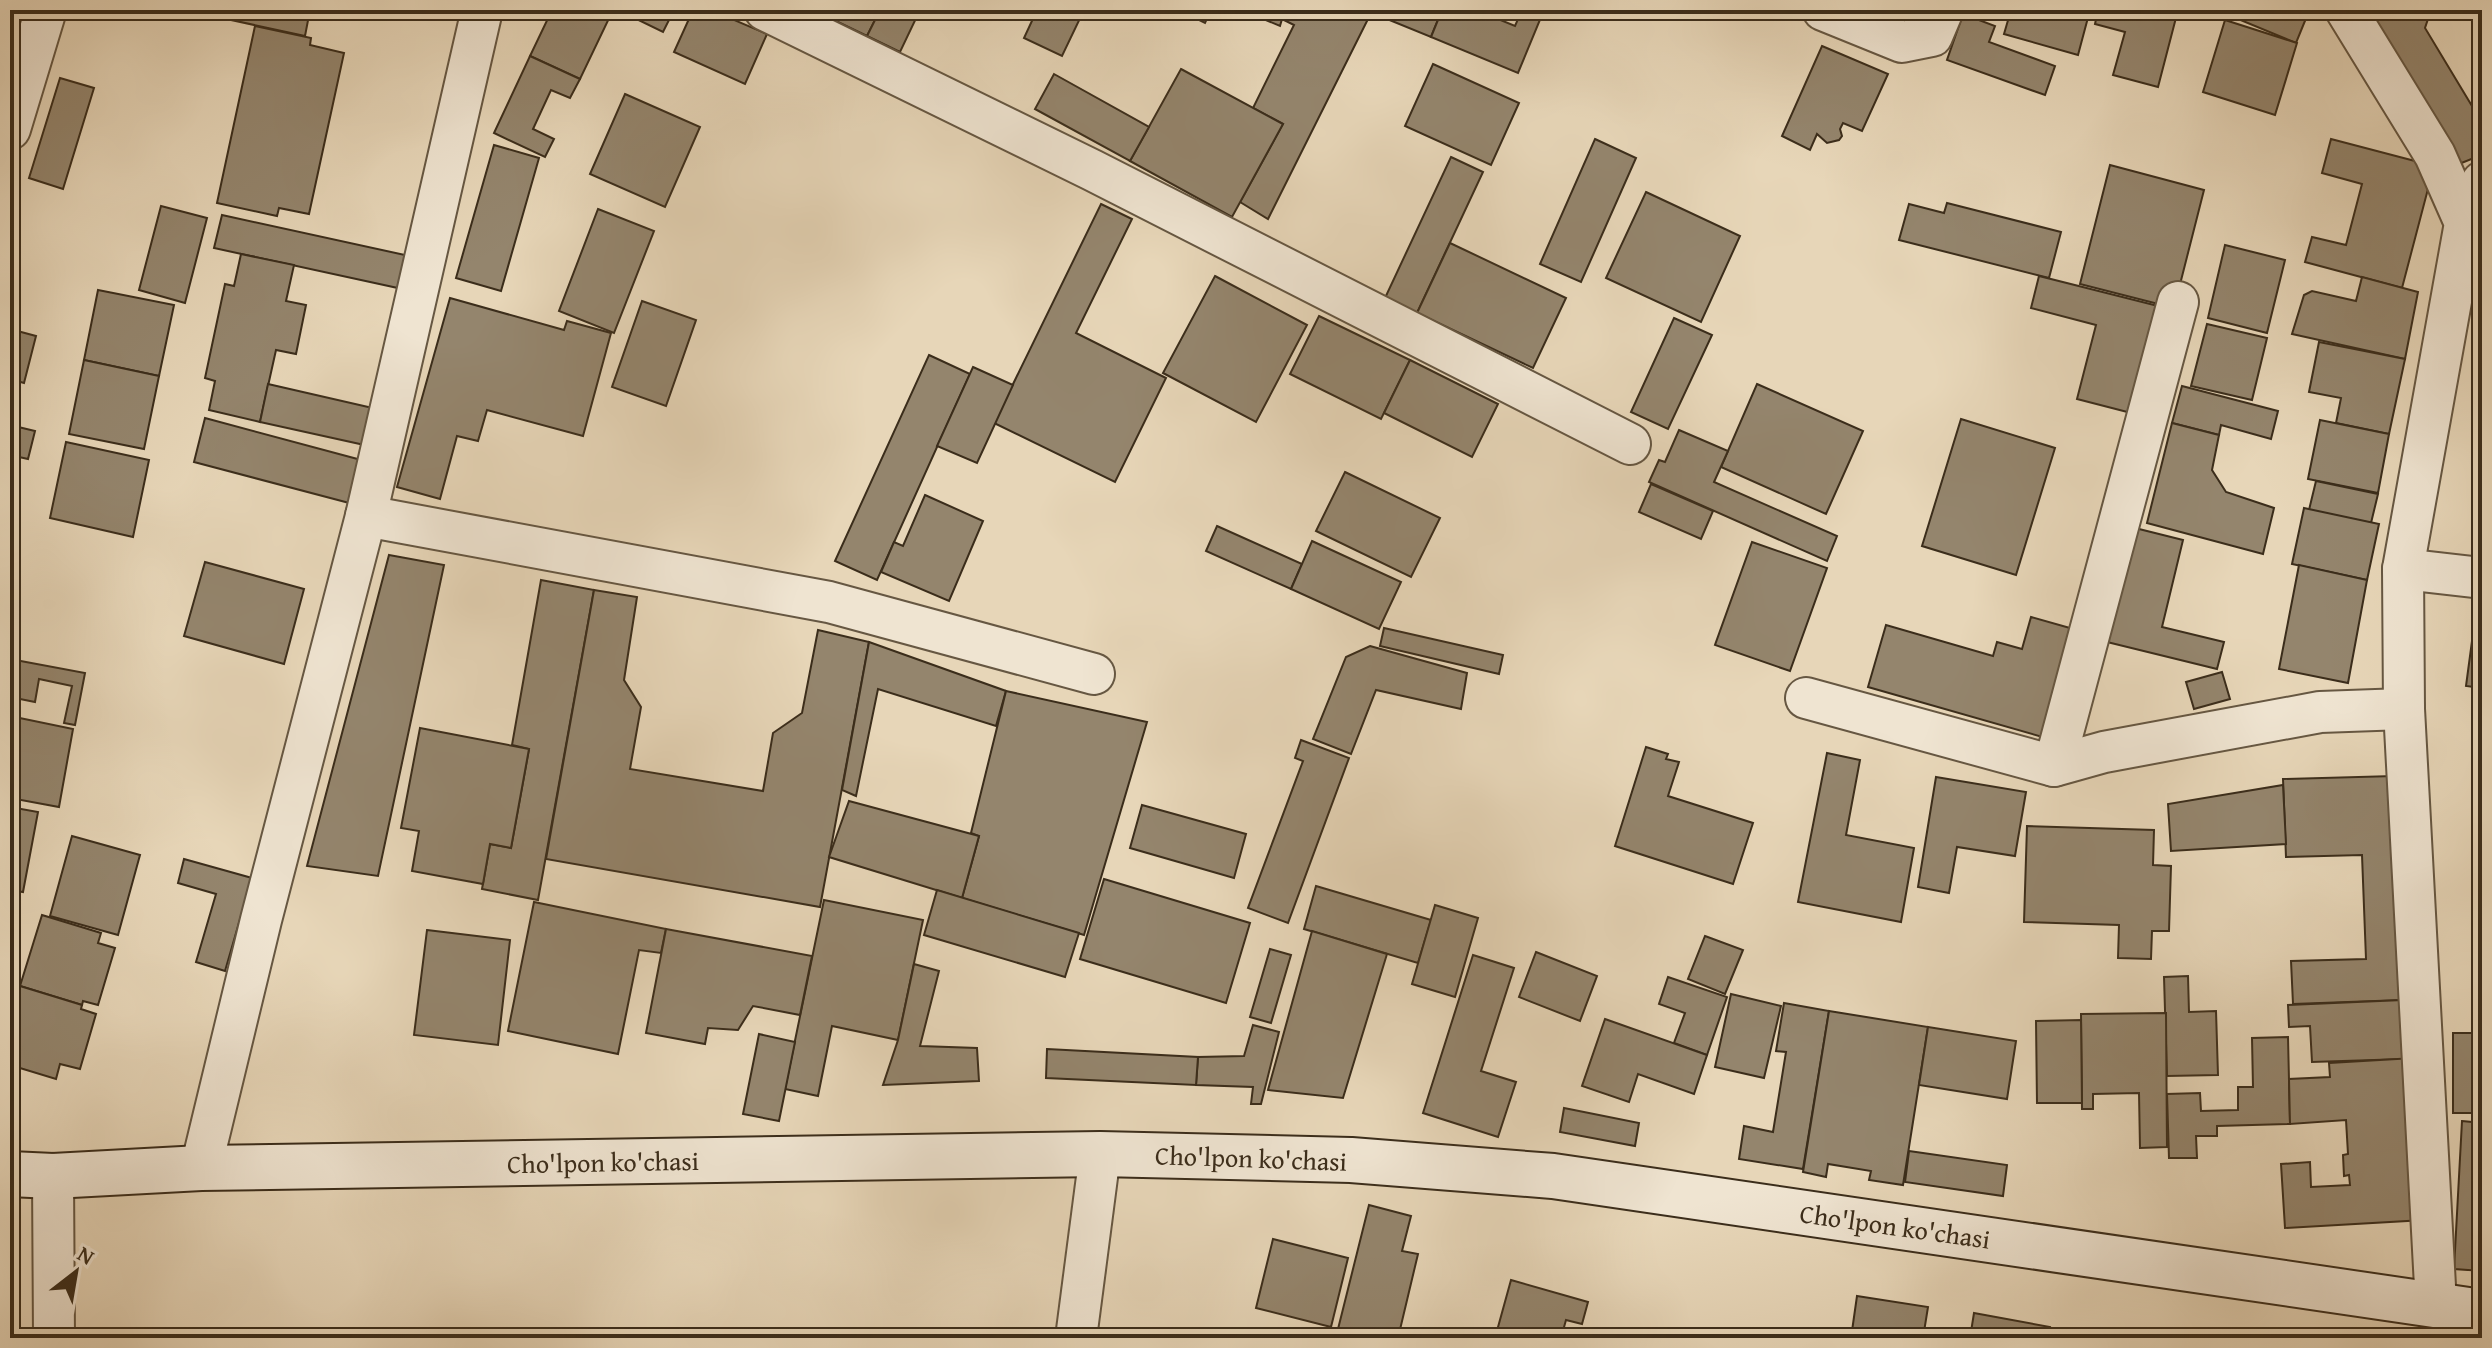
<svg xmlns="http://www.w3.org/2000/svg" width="2492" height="1348" font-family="'Gentium Book Plus',serif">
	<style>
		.building { fill: #94856d; stroke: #3b2d1b; stroke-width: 2 }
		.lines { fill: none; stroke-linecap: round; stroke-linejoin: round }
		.street-casing { stroke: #665742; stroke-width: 44 }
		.secondary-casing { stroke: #3b2d1b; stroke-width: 48 }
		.street { stroke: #efe4d1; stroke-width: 40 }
		.secondary { stroke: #efe4d1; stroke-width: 44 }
		.labels { text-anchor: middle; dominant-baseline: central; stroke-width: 6; stroke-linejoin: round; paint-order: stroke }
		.street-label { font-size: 26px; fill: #3b2d1b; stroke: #efe4d1 }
	</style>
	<rect width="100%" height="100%" fill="#e7d6b8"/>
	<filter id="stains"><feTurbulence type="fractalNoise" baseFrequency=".0025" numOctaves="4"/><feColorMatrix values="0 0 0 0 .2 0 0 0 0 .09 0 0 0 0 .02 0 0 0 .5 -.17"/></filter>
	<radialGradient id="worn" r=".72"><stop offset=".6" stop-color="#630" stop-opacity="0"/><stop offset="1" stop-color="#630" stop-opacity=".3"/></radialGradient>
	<g class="building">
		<path d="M185 10H310L305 36Z"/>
		<path d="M552 10H613L580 79 530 56Z"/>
		<path d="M618 10H674L663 32Z"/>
		<path d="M693 10H711L767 34 745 84 674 52Z"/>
		<path d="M813 10H880L867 36Z"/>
		<path d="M880 10H920L900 52 867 36Z"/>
		<path d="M1037 10H1084L1062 56 1024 38Z"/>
		<path d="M1179 10H1211L1205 23Z"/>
		<path d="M1242 10H1351L1369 17 1268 219 1240 202 1283 124 1253 108 1294 25 1282 19 1280 26Z"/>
		<path d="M1365 10H1442L1431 37Z"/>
		<path d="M1442 10H1476L1515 26 1522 10H1544L1518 73 1431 37Z"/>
		<path d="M2011 10H2090L2078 55 2004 34Z"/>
		<path d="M2098 10H2178L2158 87 2113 75 2125 32 2095 24Z"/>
		<path d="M2242 10H2306L2309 11 2296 43 2238 19Z"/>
		<path d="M2376 10H2431L2425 28 2475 111 2482 115V139L2474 158 2459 164 2368 30Z"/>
		<path d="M1963 14 1995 26 1989 42 2055 66 2045 95 1947 60Z"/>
		<path d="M2225 20 2297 43 2275 115 2203 92Z"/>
		<path d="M255 26 311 38 310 45 344 53 309 214 279 208 277 216 217 203Z"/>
		<path d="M1822 46 1888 74 1862 131 1843 123 1840 129 1842 136 1839 140 1827 143 1817 134 1810 150 1782 136Z"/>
		<path d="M530 56 580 79 570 98 551 90 533 129 554 139 545 157 494 133Z"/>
		<path d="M1433 64 1519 103 1491 165 1405 126Z"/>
		<path d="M1181 69 1283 124 1232 217 1130 161Z"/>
		<path d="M1054 74 1149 127 1130 161 1035 109Z"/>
		<path d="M60 78 94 88 63 189 29 178Z"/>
		<path d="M625 94 700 127 665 207 590 174Z"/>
		<path d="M1595 139 1636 158 1581 282 1540 264Z"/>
		<path d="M2331 139 2434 166 2402 288 2305 262 2312 237 2346 245 2362 184 2322 173Z"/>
		<path d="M494 145 539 158 501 291 456 278Z"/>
		<path d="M1451 157 1483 172 1417 313 1385 298Z"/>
		<path d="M2110 165 2204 190 2174 308 2080 284Z"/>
		<path d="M1646 192 1740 236 1701 322 1606 278Z"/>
		<path d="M1947 203 2061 232 2049 278 1899 240 1909 204 1944 213Z"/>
		<path d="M1101 204 1132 219 1076 333 1166 378 1115 482 994 423Z"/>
		<path d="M161 206 207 218 185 303 139 290Z"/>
		<path d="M598 209 654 231 614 333 559 311Z"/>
		<path d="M222 215 414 257 407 290 214 248Z"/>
		<path d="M1450 243 1566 298 1533 368 1417 313Z"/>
		<path d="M2225 245 2285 260 2267 333 2208 318Z"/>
		<path d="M241 254 294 265 286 301 306 305 296 354 276 350 260 422 209 410 215 381 205 378 225 284 234 286Z"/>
		<path d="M1215 276 1307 325 1256 422 1163 373Z"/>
		<path d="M2039 276 2166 308 2139 415 2077 399 2096 325 2031 308Z"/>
		<path d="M2362 277 2418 292 2405 359 2292 334 2304 295 2312 291 2356 301Z"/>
		<path d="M98 290 174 305 159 376 84 360Z"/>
		<path d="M450 298 564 330 567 321 611 333 583 436 487 410 478 441 457 436 440 499 397 487Z"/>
		<path d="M642 301 696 320 666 406 612 387Z"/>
		<path d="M1319 316 1410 360 1381 419 1290 374Z"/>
		<path d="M1674 318 1712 335 1668 429 1631 412Z"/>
		<path d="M2207 324 2267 338 2252 400 2191 386Z"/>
		<path d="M10 329 36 336 24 383 10 379Z"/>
		<path d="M2319 342 2405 359 2389 434 2336 423 2341 398 2309 392Z"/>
		<path d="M929 355 970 374 877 580 835 561Z"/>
		<path d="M84 360 159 376 144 449 69 434Z"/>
		<path d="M1410 360 1498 404 1472 457 1384 413Z"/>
		<path d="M973 367 1013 385 977 463 937 446Z"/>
		<path d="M268 384 377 409 369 446 260 422Z"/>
		<path d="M1757 384 1863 431 1826 514 1721 467Z"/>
		<path d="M2182 386 2278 411 2271 439 2221 425 2219 435 2172 423Z"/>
		<path d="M205 418 365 461 353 504 194 462Z"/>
		<path d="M1961 419 2055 448 2016 575 1922 546Z"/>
		<path d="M2320 420 2389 434 2378 493 2308 479Z"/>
		<path d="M2172 423 2219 435 2212 470 2226 492 2274 508 2263 554 2147 523Z"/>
		<path d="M10 425 35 431 28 459 10 455Z"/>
		<path d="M1679 430 1728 451 1714 482 1837 536 1827 561 1649 482 1659 460 1665 462Z"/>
		<path d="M66 442 149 460 133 537 50 518Z"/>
		<path d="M1345 472 1440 518 1411 577 1316 531Z"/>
		<path d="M2316 481 2378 494 2371 523 2309 510Z"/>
		<path d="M1651 484 1713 511 1701 539 1639 512Z"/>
		<path d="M925 495 983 521 949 601 881 572 894 542 903 546Z"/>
		<path d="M2304 508 2379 524 2367 580 2292 564Z"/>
		<path d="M1217 526 1302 564 1291 589 1206 551Z"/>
		<path d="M2135 528 2183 540 2162 627 2224 642 2217 669 2107 642Z"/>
		<path d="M1312 541 1401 582 1379 629 1291 589Z"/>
		<path d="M1752 542 1827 568 1790 671 1715 645Z"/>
		<path d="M389 555 444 565 378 876 307 866Z"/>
		<path d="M205 562 304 589 284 664 184 636Z"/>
		<path d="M2299 565 2367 580 2348 683 2279 669Z"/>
		<path d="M541 580 594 590 538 900 482 889 490 844 511 848 529 749 512 745Z"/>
		<path d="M594 590 637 597 624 680 641 707 630 769 763 791 773 733 802 713 818 630 869 642 820 907 546 859Z"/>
		<path d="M2031 617 2084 632 2053 740 1868 687 1886 625 1993 656 1997 642 2022 649Z"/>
		<path d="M2474 626 2482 627V688L2466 686Z"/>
		<path d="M1384 628 1503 655 1499 674 1380 646Z"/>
		<path d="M869 642 1006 691 996 726 878 689 856 796 842 790Z"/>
		<path d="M1370 646 1467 673 1461 709 1376 690 1351 754 1313 739 1346 657Z"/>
		<path d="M10 659 85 673 75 725 64 723 72 686 39 679 35 702 10 697Z"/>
		<path d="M2222 672 2230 699 2194 709 2186 682Z"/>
		<path d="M1006 691 1147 722 1084 935 962 898 979 836 971 833Z"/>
		<path d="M10 716 73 729 59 807 10 798Z"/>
		<path d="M420 728 529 749 511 848 490 844 483 884 412 871 419 831 401 828Z"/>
		<path d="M1301 740 1349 758 1288 923 1248 908 1303 761 1295 758Z"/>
		<path d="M1646 747 1668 754 1666 759 1679 762 1668 796 1753 823 1733 884 1615 846Z"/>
		<path d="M1827 753 1860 760 1846 835 1914 848 1901 922 1798 902Z"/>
		<path d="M2394 776 2403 1000 2293 1004 2291 961 2366 959 2362 855 2286 857 2283 779Z"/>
		<path d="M1936 777 2026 792 2015 856 1957 847 1949 893 1918 887Z"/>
		<path d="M2283 785 2286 844 2171 851 2168 804Z"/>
		<path d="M849 801 979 836 962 898 829 857Z"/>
		<path d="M1142 805 1246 834 1234 878 1130 848Z"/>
		<path d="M10 807 38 812 23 892 10 890Z"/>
		<path d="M2027 826 2154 830 2153 865 2171 866 2169 931H2152L2151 959 2118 958 2119 925 2024 922Z"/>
		<path d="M72 836 140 855 118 935 50 916Z"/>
		<path d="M184 859 252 878 225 971 196 962 216 894 178 883Z"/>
		<path d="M1104 879 1250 923 1226 1003 1080 959Z"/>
		<path d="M1316 886 1431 920 1418 963 1304 929Z"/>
		<path d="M937 890 1079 933 1065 977 924 935Z"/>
		<path d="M824 900 923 920 898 1040 832 1026 818 1096 785 1089Z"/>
		<path d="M534 902 666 929 661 953 639 950 618 1054 508 1031Z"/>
		<path d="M1435 905 1478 918 1455 997 1412 984Z"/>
		<path d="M42 915 101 933 98 943 115 948 98 1005 83 1001 82 1005 20 986Z"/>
		<path d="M666 929 812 956 800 1015 753 1006 738 1030 708 1028 705 1044 646 1033Z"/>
		<path d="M427 930 510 940 498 1045 414 1035Z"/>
		<path d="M1312 931 1387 954 1343 1098 1268 1090Z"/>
		<path d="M1705 936 1743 950 1725 994 1688 979Z"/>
		<path d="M1270 949 1291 955 1271 1023 1250 1017Z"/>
		<path d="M1536 952 1597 976 1580 1021 1519 997Z"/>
		<path d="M1473 955 1514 968 1481 1071 1516 1082 1498 1137 1423 1113Z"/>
		<path d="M914 964 939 971 920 1046 977 1048 979 1081 883 1085 898 1040Z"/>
		<path d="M2188 976 2189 1012 2216 1011 2218 1075 2167 1076 2164 977Z"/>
		<path d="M1668 977 1727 997 1707 1055 1674 1043 1685 1013 1659 1004Z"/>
		<path d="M20 986 82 1005 81 1009 96 1014 80 1069 60 1064 56 1079 10 1065V1021Z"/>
		<path d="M1731 994 1781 1006 1764 1078 1715 1067Z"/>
		<path d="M2403 1000 2405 1059 2312 1062 2310 1026 2289 1027 2288 1005Z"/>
		<path d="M1784 1003 1829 1011 1803 1169 1739 1159 1744 1126 1773 1132 1786 1052 1776 1051Z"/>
		<path d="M1829 1011 1928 1027 1903 1185 1869 1180 1871 1171 1828 1164 1826 1177 1803 1172Z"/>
		<path d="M2166 1013 2167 1147 2140 1148 2139 1093 2093 1094V1109H2082L2081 1014Z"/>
		<path d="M1605 1019 1707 1055 1694 1094 1638 1074 1629 1102 1582 1086Z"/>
		<path d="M2081 1020 2082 1103H2037L2036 1021Z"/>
		<path d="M1253 1025 1279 1032 1261 1104H1251L1253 1087 1196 1085 1198 1057 1244 1056Z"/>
		<path d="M1928 1027 2016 1041 2007 1099 1919 1085Z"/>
		<rect x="2453" y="1033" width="29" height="80"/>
		<path d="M759 1034 795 1042 779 1121 743 1114Z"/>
		<path d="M2288 1037 2290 1124 2217 1126V1136H2196L2197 1158H2169L2167 1094 2200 1093 2201 1111 2238 1110V1087H2253L2252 1038Z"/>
		<path d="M1047 1049 1198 1057 1196 1085 1046 1078Z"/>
		<path d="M2414 1058 2424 1220 2285 1228 2281 1164 2310 1162 2311 1187 2350 1185 2349 1175 2344 1176 2343 1155 2348 1154 2346 1120 2290 1124 2289 1079 2330 1077 2329 1063Z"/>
		<path d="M1564 1108 1639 1123 1635 1146 1560 1132Z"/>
		<path d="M2462 1121 2482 1123V1271L2454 1269Z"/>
		<path d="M1909 1151 2007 1165 2003 1196 1905 1182Z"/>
		<path d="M1369 1205 1411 1216 1402 1251 1418 1254 1398 1338H1374L1338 1329Z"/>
		<path d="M1273 1239 1348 1258 1331 1327 1256 1308Z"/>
		<path d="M1511 1280 1588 1302 1582 1324 1566 1320 1561 1338H1495Z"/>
		<path d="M1857 1296 1928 1307 1923 1338H1851Z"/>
		<path d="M1974 1313 2050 1327 2048 1338H1970Z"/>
		<path d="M98 1335 207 1336V1338H98Z"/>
	</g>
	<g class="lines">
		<g class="street-casing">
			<g id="street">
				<path d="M765 10 1092 170 1630 444"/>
				<path d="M1823 10 1902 42 1932 36 1943 10"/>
				<path d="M2346 10 2435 155 2465 223 2403 569 2404 709 2436 1305"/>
				<path d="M10 129 46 10"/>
				<path d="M2465 223 2482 182"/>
				<path d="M366 516 829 602 1094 674"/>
				<path d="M2403 569 2482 578"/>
				<path d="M1806 698 2054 766 2104 752 2320 712 2404 709"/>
				<path d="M2054 766 2178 302"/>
				<path d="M201 1168 261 920 366 516 482 10"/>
				<path d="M53 1176 54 1338"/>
				<path d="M1076 1338 1100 1154"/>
			</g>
		</g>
		<g class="secondary-casing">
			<path id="secondary" d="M10 1174 53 1176 201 1168 1100 1154 1351 1160 1553 1176 2482 1312"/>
		</g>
		<use href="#street" class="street"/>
		<use href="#secondary" class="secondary"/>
	</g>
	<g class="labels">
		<g class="street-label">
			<text transform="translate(1251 1158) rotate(2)">Cho'lpon ko'chasi</text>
			<text transform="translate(603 1162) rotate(-1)">Cho'lpon ko'chasi</text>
			<text transform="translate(1895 1226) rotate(8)">Cho'lpon ko'chasi</text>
		</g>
	</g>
	<rect width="2492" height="1348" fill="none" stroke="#e7d6b8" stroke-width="40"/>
	<rect x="12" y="12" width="2468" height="1324" fill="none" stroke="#3b2d1b" stroke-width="4"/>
	<rect x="20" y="20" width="2452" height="1308" fill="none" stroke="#3b2d1b" stroke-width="2"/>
	<g transform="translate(76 1272) rotate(31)" stroke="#efe4d1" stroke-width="6" paint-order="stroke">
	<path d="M0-6L14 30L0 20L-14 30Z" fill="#3b2d1b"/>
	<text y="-12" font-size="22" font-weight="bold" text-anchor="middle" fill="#3b2d1b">N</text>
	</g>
	<rect width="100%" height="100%" filter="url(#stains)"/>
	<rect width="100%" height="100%" fill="url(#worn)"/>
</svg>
